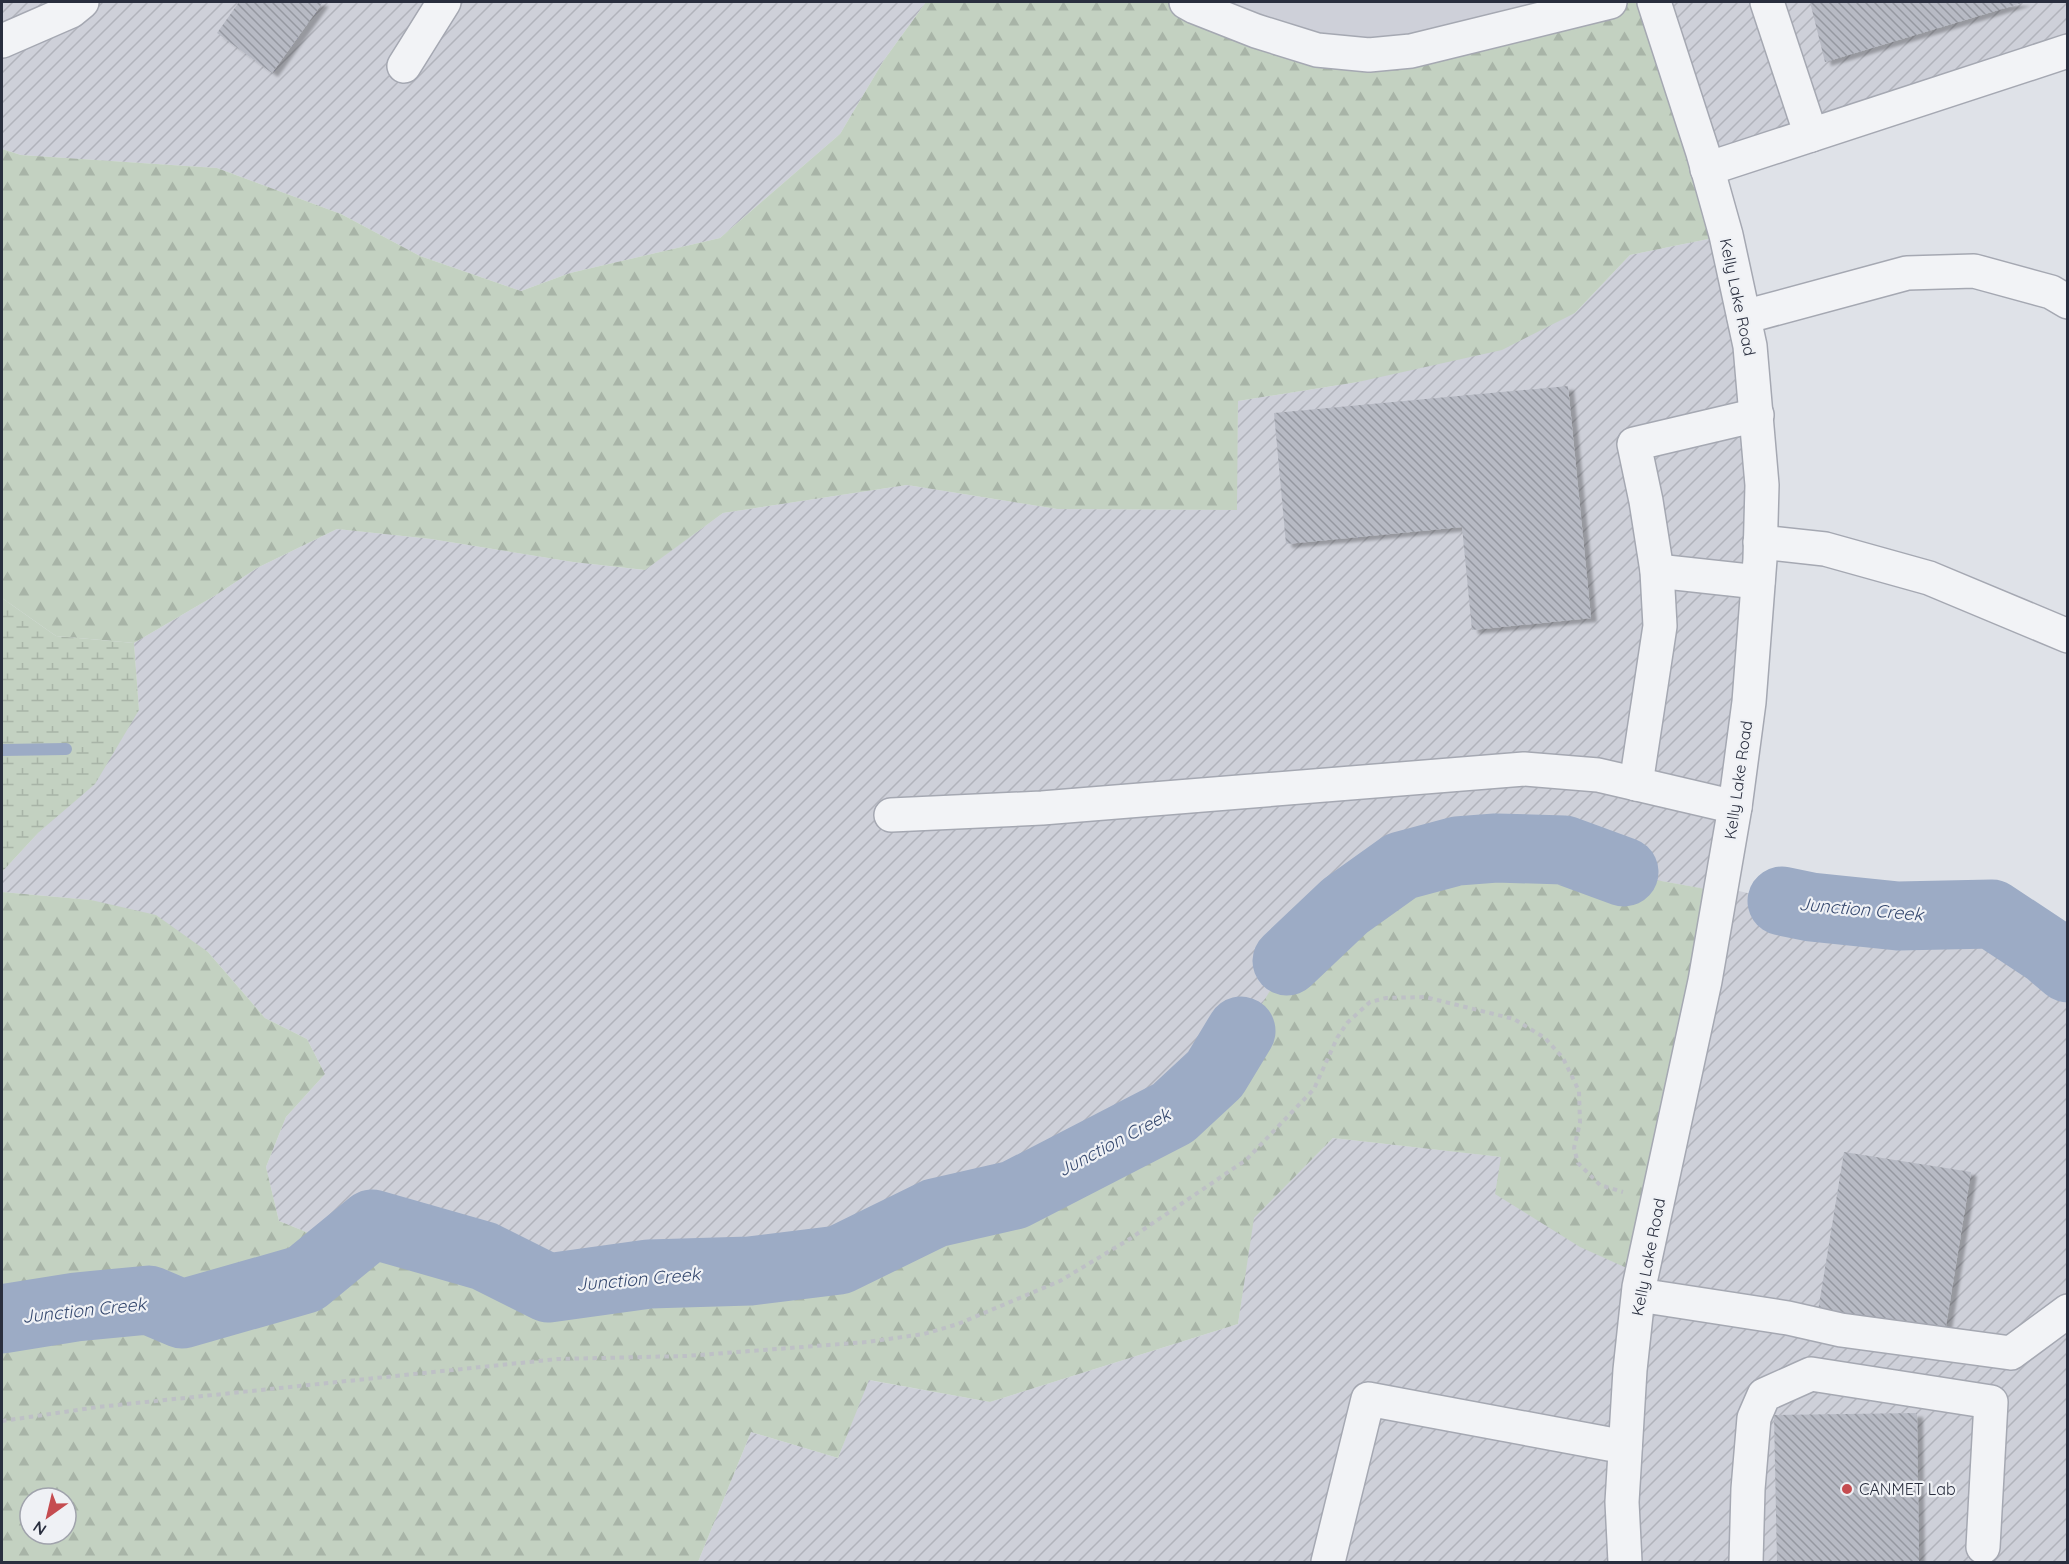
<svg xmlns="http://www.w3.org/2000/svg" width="2069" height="1564" font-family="Quicksand,sans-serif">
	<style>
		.built { fill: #ced0d9 }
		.industrial { fill: url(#industrial-furrows) }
		.forest { fill: url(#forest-firs); fill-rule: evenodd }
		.wetland { fill: url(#wetland-marsh) }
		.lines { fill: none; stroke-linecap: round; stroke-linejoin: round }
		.stream { stroke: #9cabc5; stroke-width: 12 }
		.river { stroke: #9cabc5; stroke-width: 69 }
		.building { fill: url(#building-back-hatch); filter: url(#shadow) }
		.minor-casing { stroke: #a5a8b2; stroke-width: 36 }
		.path { stroke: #bec0c6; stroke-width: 4; stroke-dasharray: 4.5 4.5; stroke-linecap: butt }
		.minor { stroke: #f2f3f6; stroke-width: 33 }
		.poi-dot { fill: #c54c50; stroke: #eff1f5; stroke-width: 2 }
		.labels { text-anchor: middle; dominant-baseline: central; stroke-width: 4.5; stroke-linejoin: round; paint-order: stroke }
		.street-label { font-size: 16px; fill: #292e3e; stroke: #eff1f5 }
		.poi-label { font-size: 16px; fill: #292e3e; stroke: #eff1f5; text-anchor: start }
		.water-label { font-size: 18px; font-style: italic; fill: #36496f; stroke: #eff1f5 }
	</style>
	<defs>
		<pattern id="industrial-furrows" width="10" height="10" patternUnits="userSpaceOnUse" patternTransform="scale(1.5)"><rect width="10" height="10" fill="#ced0d9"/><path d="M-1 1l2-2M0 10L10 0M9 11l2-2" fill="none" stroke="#b1b3bb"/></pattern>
		<pattern id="forest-firs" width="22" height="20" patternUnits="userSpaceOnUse" patternTransform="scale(1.5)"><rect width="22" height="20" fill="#c3d1c1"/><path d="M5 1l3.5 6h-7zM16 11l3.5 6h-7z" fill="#a8b4a7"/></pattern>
		<pattern id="wetland-marsh" width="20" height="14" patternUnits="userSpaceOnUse" patternTransform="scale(1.5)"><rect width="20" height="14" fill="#c3d1c1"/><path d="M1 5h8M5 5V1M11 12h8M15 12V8" fill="none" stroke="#a8b4a7"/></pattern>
		<pattern id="building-back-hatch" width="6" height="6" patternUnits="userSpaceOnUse" patternTransform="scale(1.5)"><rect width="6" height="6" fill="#b7bac4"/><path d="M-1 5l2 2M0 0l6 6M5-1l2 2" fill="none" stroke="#9598a1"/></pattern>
		<filter id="shadow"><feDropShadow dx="6" dy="4" stdDeviation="1.5" flood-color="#0004"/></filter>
	</defs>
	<rect width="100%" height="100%" fill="#dfe2e8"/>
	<path class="built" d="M1180 2H1612L1369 58Z"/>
	<g class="industrial">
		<path d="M2 2H926L884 60 840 134 720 238 570 273 521 291 420 256 341 214 217 168 21 155 2 149Z"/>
		<path d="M1651 2H2067V53L1706 173Z"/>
		<path d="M1723 236 1755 422 1718 886 1810 908 1898 918 1992 916 2047 952 2067 971V1562H698L751 1432 838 1458 868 1380 990 1402 1238 1324 1253 1218 1333 1138 1502 1157 1716 891 1617 873 1563 852 1497 850 1243 1032 1218 1076 1174 1116 1014 1198 936 1216 840 1263 751 1273 649 1277 548 1291 483 1258 372 1228 346 1248 279 1221 266 1167 286 1117 325 1074 307 1039 265 1018 208 952 91 900 2 892V872L39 832 139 710 134 643 216 595 257 568 337 529 431 539 573 562 644 570 723 513 907 485 1057 509 1236 510 1238 401 1358 382 1575 313 1630 255Z"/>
	</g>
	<g class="forest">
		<path d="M926 2H1180L1316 53 1612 2H1651L1723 236 1630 255 1575 313 1502 350 1358 382 1238 401 1237 510 1057 509 907 485 723 513 645 570 573 562 431 539 337 529 257 568 216 595 134 643 56 636 2 598V149L21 155 217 168 341 214 420 256 521 291 570 273 720 238 840 134 884 60Z"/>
		<path d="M1497 850 1563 852 1617 873 1717 891 1640 1274 1580 1247 1495 1194 1501 1157 1333 1138 1254 1218 1238 1324 990 1402 869 1380 838 1458 751 1432 698 1562H2V892L91 900 156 915 208 952 265 1018 307 1039 325 1074 286 1117 266 1167 279 1221 346 1248 372 1228 483 1258 548 1291 649 1277 750 1273 840 1263 936 1216 1014 1198 1174 1116 1218 1076 1287 963 1347 908 1401 869 1455 855ZM30 1498H66V1534H30Z"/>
	</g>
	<path class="wetland" d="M2 598 56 636 134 643 139 710 95 784 39 832 2 872Z"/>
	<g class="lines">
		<path class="stream" d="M2 750 66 749"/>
		<g class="river">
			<path d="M1782 901 1811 907 1898 916 1992 914 2048 951 2068 968"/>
			<path d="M1287 961 1345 906 1401 866 1457 851 1496 848 1564 850 1624 872"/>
			<path d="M2 1319 76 1307 149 1300 182 1314 305 1279 372 1224 484 1256 548 1288 649 1274 750 1271 839 1260 935 1213 1014 1195 1173 1113 1215 1074 1241 1031"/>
		</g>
	</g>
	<g class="building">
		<path d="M239 2H323L272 73 217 33Z"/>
		<path d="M1810 2H2025L1825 62Z"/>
		<path d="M1568 386 1591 618 1472 630 1462 527 1286 544 1274 413Z"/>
		<path d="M1844 1152 1971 1172 1944 1338 1817 1317Z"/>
		<path d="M1917 1413 1919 1562H1777L1774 1415Z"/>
	</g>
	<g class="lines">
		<g class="minor-casing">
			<g id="minor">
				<path d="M1186 2 1195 7 1256 31 1317 50 1369 55 1411 51 1610 2"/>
				<path d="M1767 2 1811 135"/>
				<path d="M2 41 71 11 82 2"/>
				<path d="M404 66 444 2"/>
				<path d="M1707 169 2068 51"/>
				<path d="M1744 317 1907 273 1974 271 2051 292 2068 302"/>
				<path d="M1760 542 1825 549 1929 578 2068 636"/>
				<path d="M1657 571 1758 582"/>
				<path d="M1636 784 1660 626 1657 571 1646 501 1634 444 1757 415"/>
				<path d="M891 815 1042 808 1524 769 1598 775 1735 807"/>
				<path d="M1639 1295 1788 1318 1841 1330 2011 1353 2068 1311"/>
				<path d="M1328 1562 1368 1399 1625 1447"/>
				<path d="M1625 1562 1622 1502 1630 1370 1639 1287 1705 981 1735 807 1749 702 1760 559 1762 485 1750 346 1726 235 1703 153 1654 2"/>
				<path d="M1746 1562 1748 1489 1754 1418 1764 1395 1811 1374 1991 1402 1983 1547"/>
			</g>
		</g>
		<path class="path" d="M2 1421 98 1407 558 1359 686 1356 867 1342 924 1334 958 1324 1060 1281 1128 1240 1246 1160 1314 1089 1337 1038 1347 1023 1370 1002 1386 998 1425 997 1514 1019 1545 1038 1563 1058 1579 1091 1580 1123 1574 1148 1578 1163 1600 1185 1623 1192"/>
		<use href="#minor" class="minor"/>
	</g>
	<circle class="poi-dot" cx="1847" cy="1489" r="6"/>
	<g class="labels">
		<g class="street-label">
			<text transform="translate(1738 297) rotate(78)">Kelly Lake Road</text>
			<text transform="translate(1738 780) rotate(-82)">Kelly Lake Road</text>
			<text transform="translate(1648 1257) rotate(-79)">Kelly Lake Road</text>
		</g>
		<g class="poi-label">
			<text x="1859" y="1489">CANMET Lab</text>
		</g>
		<g class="water-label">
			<text transform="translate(1861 909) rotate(5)">Junction Creek</text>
			<text transform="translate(1114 1142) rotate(-28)">Junction Creek</text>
			<text transform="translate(638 1279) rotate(-5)">Junction Creek</text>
			<text transform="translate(84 1310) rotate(-6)">Junction Creek</text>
		</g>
	</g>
	<rect width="2069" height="1564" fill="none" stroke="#292e3e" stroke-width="6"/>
	<g transform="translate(48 1516) rotate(214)"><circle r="28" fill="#eff1f5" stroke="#a0a3ac" stroke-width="1.5"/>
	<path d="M0-4.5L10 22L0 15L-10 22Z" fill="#c54c50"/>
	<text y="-9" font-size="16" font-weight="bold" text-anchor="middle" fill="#292e3e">N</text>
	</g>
</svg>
